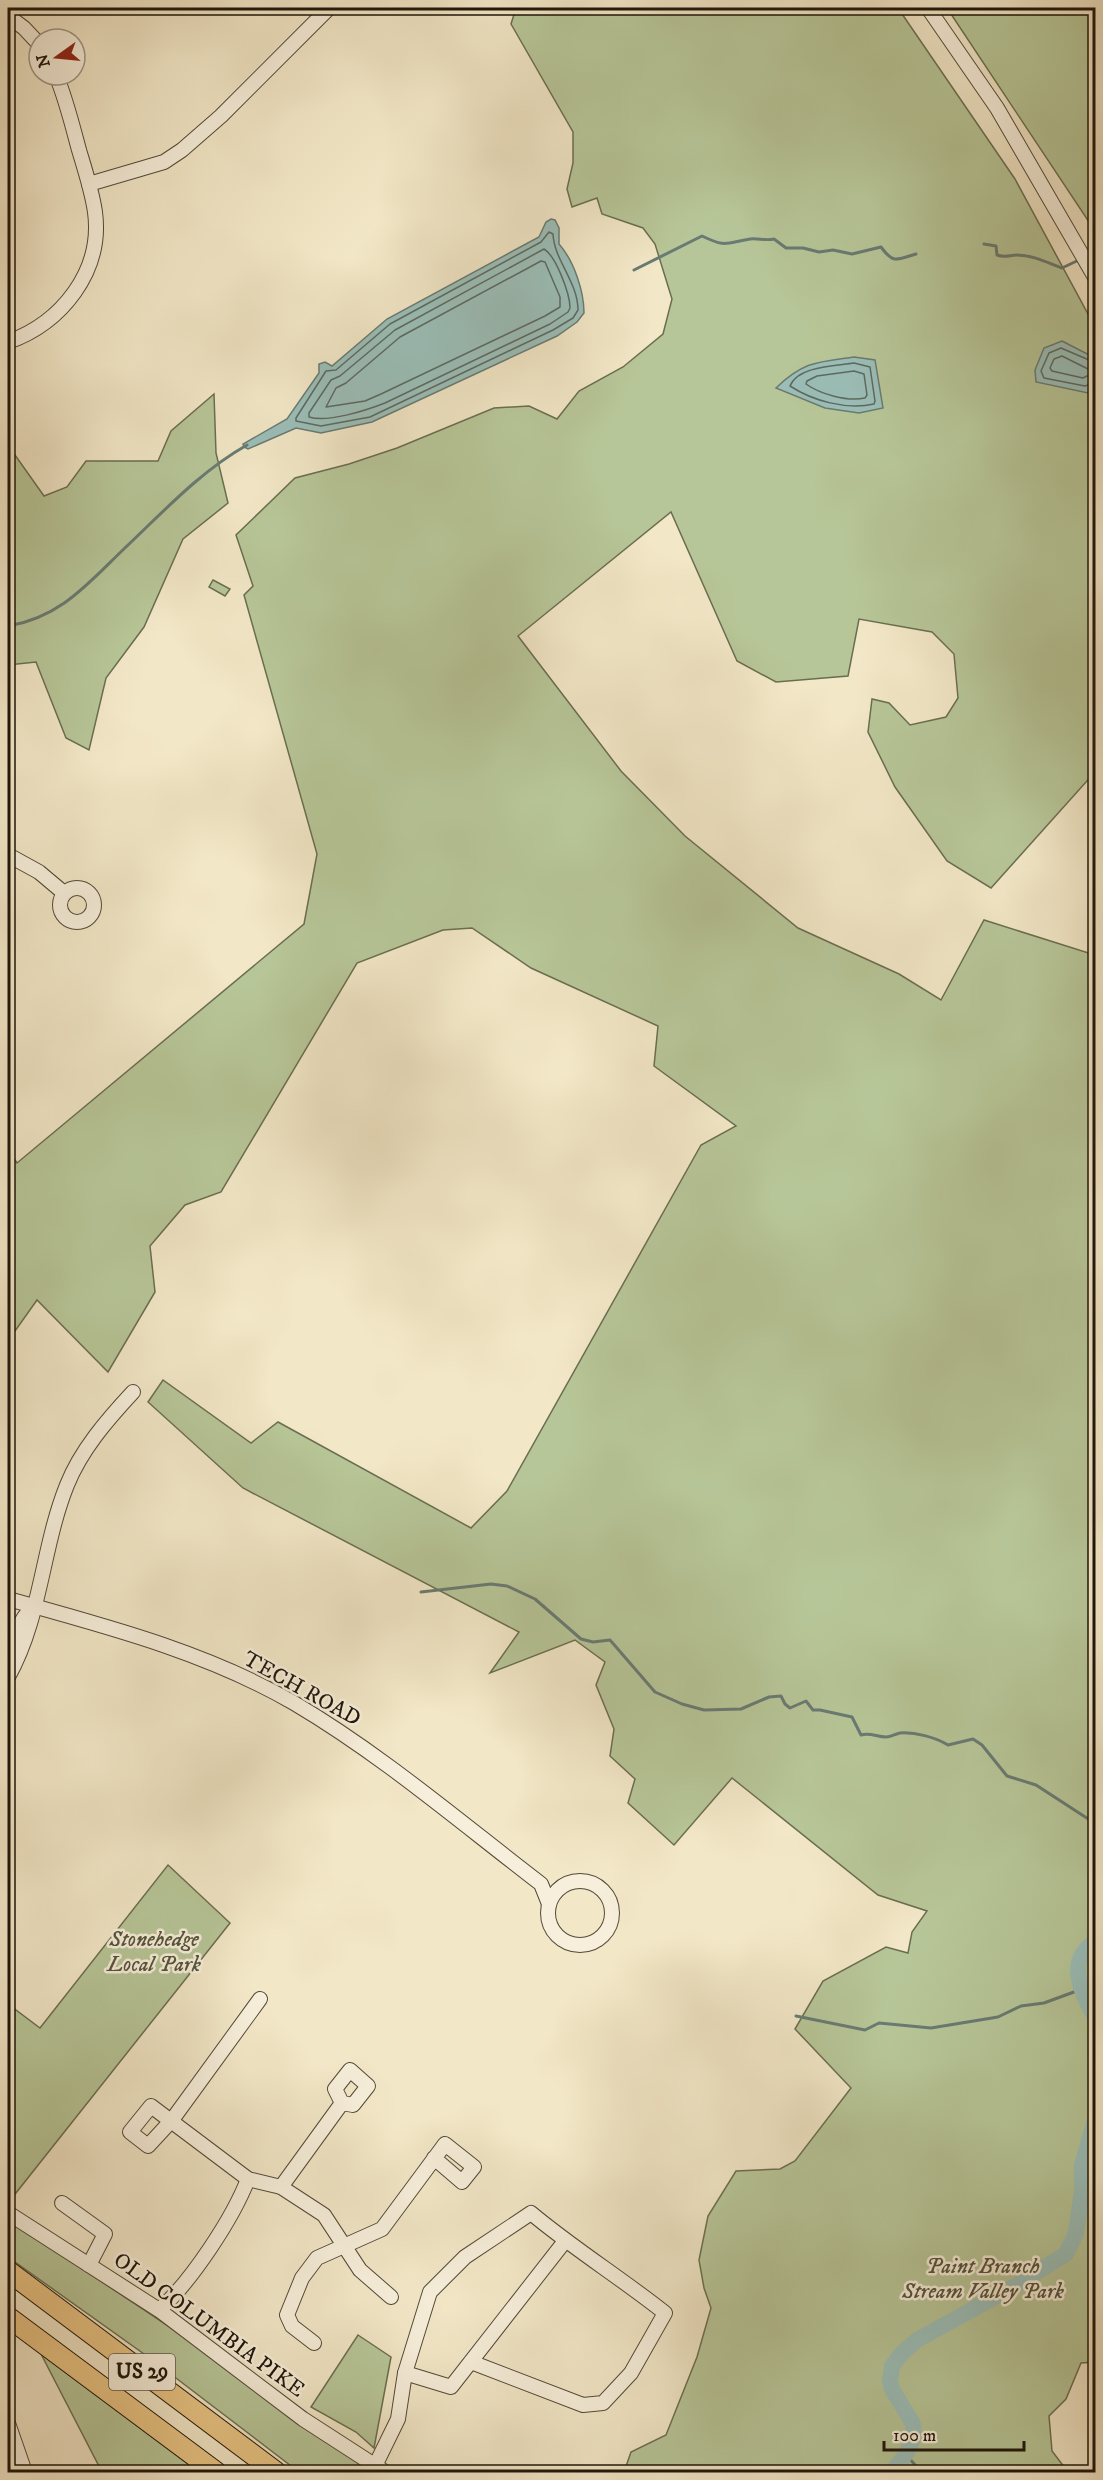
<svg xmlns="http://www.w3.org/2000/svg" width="1103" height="2480" font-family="'IM FELL DW Pica',serif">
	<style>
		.green { fill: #b7c698; stroke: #6a6e51; stroke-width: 1.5 }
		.water { fill: #9bbfb9; stroke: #697b73; stroke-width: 1.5 }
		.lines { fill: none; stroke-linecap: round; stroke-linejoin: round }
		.shore { stroke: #5c6a62; stroke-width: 1.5 }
		.stream { stroke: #697b73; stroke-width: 3 }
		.river { stroke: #9bbfb9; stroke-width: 16 }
		.minor-casing { stroke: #524a39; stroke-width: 16 }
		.highway-casing { stroke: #1d150a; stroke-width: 22 }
		.minor { stroke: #f7efdb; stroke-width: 14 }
		.highway { stroke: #e9c484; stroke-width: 20 }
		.labels { text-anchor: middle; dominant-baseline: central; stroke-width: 5; stroke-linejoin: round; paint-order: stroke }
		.shield { fill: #f7efdb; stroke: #5e5649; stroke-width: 1.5 }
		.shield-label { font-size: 21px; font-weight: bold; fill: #1d150a }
		.street-label { font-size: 22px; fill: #1d150a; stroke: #f7efdb }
		.park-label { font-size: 22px; font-style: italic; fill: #53533c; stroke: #f7efdb }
	</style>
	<rect width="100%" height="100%" fill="#f2e7c7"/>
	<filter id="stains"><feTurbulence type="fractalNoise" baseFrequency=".00333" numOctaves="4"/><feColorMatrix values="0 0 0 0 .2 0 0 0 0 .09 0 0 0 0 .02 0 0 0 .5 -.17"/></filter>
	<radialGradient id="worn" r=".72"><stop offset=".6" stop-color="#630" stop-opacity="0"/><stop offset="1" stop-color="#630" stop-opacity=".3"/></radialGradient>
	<g class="green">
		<path d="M516 8H898L1015 179 1095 327V772L991 888 947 861 895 787 868 732 872 699 889 703 910 725 946 717 958 698 954 654 932 632 859 619 848 676 776 682 737 661 671 512 518 636 621 771 685 836 798 928 899 974 941 1000 984 920 1095 955 1096 2362 1081 2363 1066 2399 1049 2416 1052 2451 1068 2472H624L631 2452 666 2435 697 2357 711 2308 704 2288 699 2260 708 2216 736 2171 780 2169 795 2161 851 2088 795 2029 823 1981 886 1947 908 1953 912 1932 927 1911 878 1895 732 1778 674 1845 628 1803 635 1779 610 1756 614 1729 596 1685 605 1662 575 1640 490 1673 519 1632 243 1488 148 1402 163 1380 251 1443 278 1422 471 1528 507 1491 701 1145 736 1126 654 1066 658 1026 531 968 472 928 443 930 357 963 221 1192 185 1205 150 1246 155 1292 108 1372 37 1300 8 1341V1149L17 1163 304 924 317 854 244 595 253 586 236 535 295 478 349 464 397 448 494 408 529 406 557 419 579 391 623 367 663 334 672 299 655 244 643 228 602 214 597 198 572 207 567 189 573 163V132L511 24Z"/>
		<path d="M947 8H1095V226L1089 222Z"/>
		<path d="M214 394 216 453 228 503 183 539 144 627 106 678 89 750 66 738 36 662 8 665V445L44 496 67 487 86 461H158L171 431Z"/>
		<path d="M213 580 230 589 225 596 209 587Z"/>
		<path d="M168 1865 230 1923 8 2203V2004L40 2028Z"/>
		<path d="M8 2219 177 2332 370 2472H299L151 2359 8 2257Z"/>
		<path d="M358 2335 391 2357 374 2448 356 2432 311 2407Z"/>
		<path d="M41 2354 199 2472H102Z"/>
	</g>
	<g class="water">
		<path d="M551 219 555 220 559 228V244C574 261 584 291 584 313L577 322 557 336 372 422 321 433 296 428 248 449 244 447 243 444 287 419 319 373V364L325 362 332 366 387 319 539 237 546 222Z"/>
		<path d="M1062 341 1095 358V386L1088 393 1036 382 1035 370 1044 348Z"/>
		<path d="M854 357 875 360 883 408 859 413 825 408 776 388C804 361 818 362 854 357Z"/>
	</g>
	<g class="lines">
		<g class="shore">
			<path d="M549 232 553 234C554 260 578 282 578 310L573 318 553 330 370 417 321 426 296 421V418L326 371 336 370 390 324 541 242Z"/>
			<path d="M544 249C556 256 570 294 570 308L568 312 550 324 385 403C367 410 328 423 309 417V413L331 380 340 376 395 330Z"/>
			<path d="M541 261 545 262 560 297V307L545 316 381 394 365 401 326 407 336 388 346 383 400 337Z"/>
			<path d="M1062 356 1090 370 1091 374 1083 378 1052 371 1050 368 1054 359Z"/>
			<path d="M854 363 870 367 875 401 874 404C846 410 813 401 790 386 798 366 835 366 854 363Z"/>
			<path d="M1096 363 1061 348 1049 353 1041 371 1044 378 1085 386 1096 382"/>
			<path d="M854 371 864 374 867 395 865 398C847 402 820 394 806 384L807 381 817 376Z"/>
		</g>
		<g class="stream">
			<path d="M984 244 996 246 997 255C1005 258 1010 255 1017 255 1033 255 1048 263 1062 268L1081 259"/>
			<path d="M1086 256 1096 251"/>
			<path d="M634 270 702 236C727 248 725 243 750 239 758 238 766 241 774 239L786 248H803L819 252 833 250 852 254 881 247C894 265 897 259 916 254"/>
			<path d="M8 626C62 617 89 582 127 546 165 510 201 471 247 445"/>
			<path d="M421 1592 491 1584 507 1586 535 1599 581 1639 593 1642 610 1640 655 1692 682 1704 704 1710 741 1709 769 1697 781 1696 785 1704 790 1708 806 1701 813 1710H820L852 1717 861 1735C870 1732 877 1737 886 1737 891 1737 895 1734 900 1733 915 1732 935 1737 948 1745L973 1739 982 1745 1007 1776 1036 1785 1096 1824"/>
			<path d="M796 2016 865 2030 879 2023 931 2028 998 2017 1021 2006 1044 2003 1082 1989"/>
			<path d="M906 2455 917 2467 931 2472"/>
		</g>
		<g class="river">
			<path d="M1096 1941C1064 1961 1082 1994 1096 2019"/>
			<path d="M892 2472C904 2457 916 2445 913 2424L892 2389 890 2381 892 2366 902 2353 917 2340 1015 2286 1066 2254 1076 2233 1082 2191V2165L1096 2117"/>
		</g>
		<g class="minor-casing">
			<g id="minor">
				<path d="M928 8 997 108 1096 279"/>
				<path d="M8 16 24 28 39 44"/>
				<path d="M89 184 164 162 182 150 221 116 329 8"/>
				<path d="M8 342C61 323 103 272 95 212 92 191 85 170 79 150 72 124 66 99 56 75"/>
				<path d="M8 855 39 872 64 893"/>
				<circle cx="77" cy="905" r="17"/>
				<path d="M8 1599C105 1626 206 1652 294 1703 382 1755 460 1822 541 1884L549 1904"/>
				<path d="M15 1658C12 1638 19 1621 33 1606"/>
				<path d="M8 1677C41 1619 42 1547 67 1485 81 1450 107 1420 133 1392"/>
				<circle cx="580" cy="1913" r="32"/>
				<path d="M260 1999 172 2120 148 2146 130 2132 151 2106 248 2179 281 2187 324 2215 360 2270 391 2297"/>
				<path d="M281 2187 342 2103 335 2089 350 2070 368 2086 353 2105 342 2103"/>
				<path d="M62 2203 105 2234 89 2265"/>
				<path d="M8 2213 159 2310 303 2419 385 2472"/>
				<path d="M159 2310C191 2282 233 2218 248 2179"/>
				<path d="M314 2343 292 2326 287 2315 302 2278 317 2258 382 2229 445 2144 474 2167 462 2182 434 2158"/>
				<path d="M405 2373 451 2387 565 2241"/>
				<path d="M8 2423 25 2472"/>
				<path d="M375 2466 398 2419 405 2373 430 2292 465 2257 531 2213C574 2249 621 2278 665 2313L631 2373 603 2403 583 2405 471 2362"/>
			</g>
		</g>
		<g class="highway-casing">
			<g id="highway">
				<path d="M8 2271 276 2472"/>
				<path d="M8 2317 216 2472"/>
			</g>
		</g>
		<use href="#minor" class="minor"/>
		<use href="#highway" class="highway"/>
	</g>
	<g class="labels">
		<rect class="shield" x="109" y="2354" width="66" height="36" rx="4.5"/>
		<g class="shield-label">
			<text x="142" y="2372">US 29</text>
		</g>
		<g class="street-label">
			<text transform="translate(302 1689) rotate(29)">TECH ROAD</text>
			<text transform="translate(209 2325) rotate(36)">OLD COLUMBIA PIKE</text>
		</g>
		<g class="park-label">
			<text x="154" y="1939">Stonehedge<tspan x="154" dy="25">Local Park</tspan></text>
			<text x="983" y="2266">Paint Branch<tspan x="983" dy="25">Stream Valley Park</tspan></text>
		</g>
	</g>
	<rect width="1103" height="2480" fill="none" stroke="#f2e7c7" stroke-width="30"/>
	<rect x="9" y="9" width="1085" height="2462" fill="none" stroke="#1d150a" stroke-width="3"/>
	<rect x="15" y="15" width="1073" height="2450" fill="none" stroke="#1d150a" stroke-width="1.5"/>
	<g transform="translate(57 57) rotate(255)"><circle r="28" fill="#f7efdb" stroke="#a09887" stroke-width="1.5"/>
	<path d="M0-4.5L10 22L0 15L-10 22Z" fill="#8f2418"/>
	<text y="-9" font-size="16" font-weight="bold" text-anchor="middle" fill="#1d150a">N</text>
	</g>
	<path d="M884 2441v9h140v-9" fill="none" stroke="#1d150a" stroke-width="3"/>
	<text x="893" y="2441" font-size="18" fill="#1d150a" stroke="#f7efdb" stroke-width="4.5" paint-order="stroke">100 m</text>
	<rect width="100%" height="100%" filter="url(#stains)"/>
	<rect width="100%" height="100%" fill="url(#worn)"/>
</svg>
